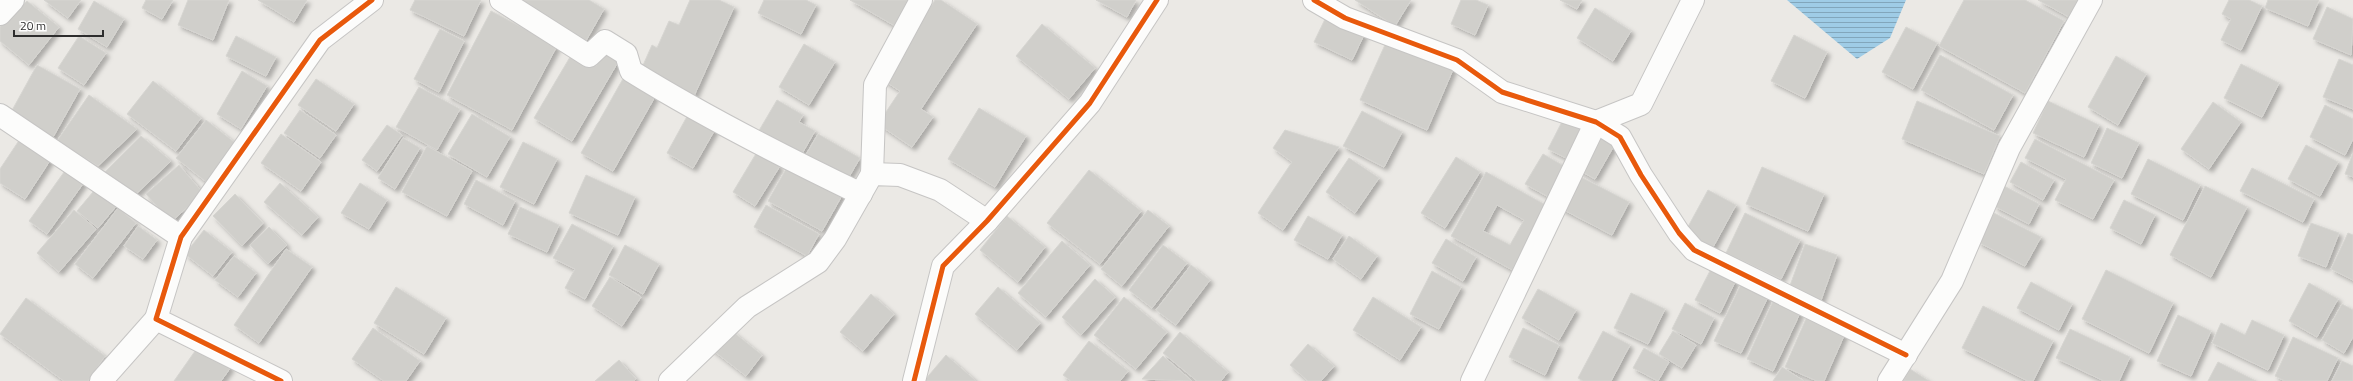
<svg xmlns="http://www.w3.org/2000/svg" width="2353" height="381" font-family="'Titillium Web',sans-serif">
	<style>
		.water { fill: url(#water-rules) }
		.building { fill: #d0cfcb; stroke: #d6d5d1; fill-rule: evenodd; filter: url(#shadow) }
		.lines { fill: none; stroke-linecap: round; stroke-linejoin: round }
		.street-casing { stroke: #c6c5c4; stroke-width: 24 }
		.street { stroke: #fcfcfb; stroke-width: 22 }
		.cycleway-casing { stroke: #fff; stroke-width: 8 }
		.cycleway { stroke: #e8590c; stroke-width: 5 }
	</style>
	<defs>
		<pattern id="water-rules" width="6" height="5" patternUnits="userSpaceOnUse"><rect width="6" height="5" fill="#9fcce6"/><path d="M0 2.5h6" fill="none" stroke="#82a6bb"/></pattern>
		<filter id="shadow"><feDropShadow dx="3.5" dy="3.5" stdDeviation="2" flood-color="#0004"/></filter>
	</defs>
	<rect width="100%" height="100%" fill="#ebe9e5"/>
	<path class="water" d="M1787 0H1906L1890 38 1857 59Z"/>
	<g class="building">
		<path d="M44 0H81L68 18Z"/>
		<path d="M146 0H173L162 19 142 8Z"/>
		<path d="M188 0H229L213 40 178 25Z"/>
		<path d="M258 0H307L294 22Z"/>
		<path d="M415 0H481L464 36 410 10Z"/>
		<path d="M511 0H589L604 9 583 46Z"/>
		<path d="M690 0H719L734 7 694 96 640 72 652 45 657 48 669 21 679 25Z"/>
		<path d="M764 0H806L816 5 801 34 758 13Z"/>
		<path d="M850 0H919L902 30Z"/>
		<path d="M935 0H941L977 24 921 109 933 117 912 147 878 124 900 91 883 80Z"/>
		<path d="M1096 0H1136L1127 17Z"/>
		<path d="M1355 0H1411L1395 26Z"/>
		<path d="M1461 0H1476L1488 5 1475 35 1451 24Z"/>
		<path d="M1560 0H1582L1577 9Z"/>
		<path d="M1964 0H2025L2064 21 2025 93 1939 46Z"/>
		<path d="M2038 0H2078L2069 17Z"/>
		<path d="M2229 0H2249L2262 6 2241 50 2221 40 2231 19 2222 14Z"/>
		<path d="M2268 0H2319L2308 26 2265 8Z"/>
		<path d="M27 1 59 27 29 65 0 41V27Z"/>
		<path d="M94 1 124 19 107 47 78 29Z"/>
		<path d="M2327 7 2353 19 2351 55 2313 39Z"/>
		<path d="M1595 8 1631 31 1613 61 1577 38Z"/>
		<path d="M491 11 557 46 512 130 447 95Z"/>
		<path d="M1327 15 1365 33 1352 60 1314 42Z"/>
		<path d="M1042 24 1095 68 1069 99 1016 56Z"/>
		<path d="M1906 27 1937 43 1913 89 1882 72Z"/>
		<path d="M440 29 464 41 439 92 414 79Z"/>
		<path d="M1794 35 1827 52 1805 98 1771 81Z"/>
		<path d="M79 36 106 53 84 85 58 68Z"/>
		<path d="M236 36 276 57 266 76 226 56Z"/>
		<path d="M1389 36 1455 65 1427 130 1360 100Z"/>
		<path d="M804 44 835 62 809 105 779 87Z"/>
		<path d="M573 52 596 66 604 53 618 62 572 141 534 118Z"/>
		<path d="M1940 55 2013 95 1994 130 1921 90Z"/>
		<path d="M2116 56 2146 74 2118 125 2088 107Z"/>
		<path d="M2339 59 2353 65V109L2323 97Z"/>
		<path d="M2241 64 2279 83 2262 117 2224 98Z"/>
		<path d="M37 65 80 89 52 139 10 114Z"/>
		<path d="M242 71 267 86 241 129 217 114Z"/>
		<path d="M624 77 656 95 613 171 581 153Z"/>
		<path d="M316 79 354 104 336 131 298 105Z"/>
		<path d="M153 81 201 118 176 151 127 114Z"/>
		<path d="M419 87 460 109 437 150 396 127Z"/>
		<path d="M89 95 137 129 98 166 57 141Z"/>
		<path d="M777 100 803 115 799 122 815 131 799 159 757 134Z"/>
		<path d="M1917 101 2000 136 1984 174 1902 139Z"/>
		<path d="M2048 101 2099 125 2084 157 2033 133Z"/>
		<path d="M2213 102 2241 122 2209 169 2181 149Z"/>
		<path d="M2325 105 2353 119V139L2345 155 2310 137Z"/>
		<path d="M979 108 1026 136 995 187 948 159Z"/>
		<path d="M300 110 336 135 320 158 284 133Z"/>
		<path d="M690 111 717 126 693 168 667 153Z"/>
		<path d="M1362 111 1402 132 1384 167 1343 146Z"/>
		<path d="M472 114 510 137 487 177 448 154Z"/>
		<path d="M1566 114 1592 128 1574 162 1548 149Z"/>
		<path d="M206 120 239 146 209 184 176 158Z"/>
		<path d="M387 125 402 135 377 171 362 160Z"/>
		<path d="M2107 128 2139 143 2122 178 2091 163Z"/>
		<path d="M1285 130 1339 147 1283 230 1258 213 1292 162 1273 148Z"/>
		<path d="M1595 133 1615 144 1595 179 1575 168Z"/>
		<path d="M281 134 321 162 301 191 261 163Z"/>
		<path d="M818 134 860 158 846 182 804 158Z"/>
		<path d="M22 136 53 156 25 199 0 183V169Z"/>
		<path d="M141 136 171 161 135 195 104 173Z"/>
		<path d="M403 138 420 148 395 189 378 178Z"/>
		<path d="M2035 139 2114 180 2093 219 2055 200 2066 179 2025 158Z"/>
		<path d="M523 142 557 159 534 204 500 187Z"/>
		<path d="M2306 145 2338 162 2320 196 2288 179Z"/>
		<path d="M427 146 472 171 447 216 402 192Z"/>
		<path d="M757 152 780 166 755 206 733 192Z"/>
		<path d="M2353 153V177L2345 174Z"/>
		<path d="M1543 154 1571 170 1554 200 1525 184Z"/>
		<path d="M1456 157 1480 172 1445 228 1421 213Z"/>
		<path d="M1349 158 1379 178 1355 213 1326 192Z"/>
		<path d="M2148 159 2200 185 2183 220 2131 194Z"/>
		<path d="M790 162 844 192 822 231 768 201Z"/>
		<path d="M2021 162 2054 180 2043 200 2010 182Z"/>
		<path d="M179 165 203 193 171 222 146 194Z"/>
		<path d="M1762 167 1824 194 1808 231 1746 204Z"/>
		<path d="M67 168 85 181 47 234 29 221Z"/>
		<path d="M2252 168 2314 199 2303 222 2240 191Z"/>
		<path d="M1089 170 1141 211 1100 264 1047 223Z"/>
		<path d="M1486 172 1551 208 1516 272 1451 236ZM1497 205 1524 220 1510 245 1483 231Z"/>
		<path d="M586 175 635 197 618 235 569 213Z"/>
		<path d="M1577 175 1629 202 1612 235 1560 208Z"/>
		<path d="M476 180 515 201 503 225 464 204Z"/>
		<path d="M280 183 318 217 302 235 264 202Z"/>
		<path d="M360 183 387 200 369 229 341 213Z"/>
		<path d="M98 186 119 203 98 228 77 211Z"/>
		<path d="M2004 186 2039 204 2029 224 1994 206Z"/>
		<path d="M2205 186 2247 207 2211 277 2170 255Z"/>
		<path d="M1708 190 1736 205 1712 249 1684 234Z"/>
		<path d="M235 194 263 223 242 246 213 216Z"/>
		<path d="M2124 200 2155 215 2141 244 2110 228Z"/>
		<path d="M766 205 819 234 807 256 754 227Z"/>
		<path d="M520 207 559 225 547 252 508 234Z"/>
		<path d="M118 208 136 223 93 278 75 264Z"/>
		<path d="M74 210 96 229 59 272 37 253Z"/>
		<path d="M1148 210 1169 226 1122 286 1101 269Z"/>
		<path d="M1745 213 1800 240 1781 279 1726 253Z"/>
		<path d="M1994 213 2041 237 2025 266 1978 242Z"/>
		<path d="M1007 216 1045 247 1018 282 980 250Z"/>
		<path d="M1308 216 1342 235 1328 259 1294 240Z"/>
		<path d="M2311 223 2339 233 2326 267 2298 256Z"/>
		<path d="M572 224 613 246 585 299 565 288 575 269 553 258Z"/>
		<path d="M138 226 157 240 143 259 124 246Z"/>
		<path d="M269 227 287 245 268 264 250 245Z"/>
		<path d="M204 230 232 252 213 276 185 254Z"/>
		<path d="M2348 233 2353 235V280L2331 269Z"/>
		<path d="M1349 236 1377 256 1361 279 1333 259Z"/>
		<path d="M1446 239 1476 257 1463 281 1432 263Z"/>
		<path d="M1062 241 1090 265 1046 317 1018 293Z"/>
		<path d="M1805 244 1837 255 1820 303 1788 291Z"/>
		<path d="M625 245 659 264 643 294 609 275Z"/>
		<path d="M1163 245 1187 263 1152 308 1129 290Z"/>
		<path d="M286 249 312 267 259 343 234 325Z"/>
		<path d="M234 256 256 273 238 297 215 280Z"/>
		<path d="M1191 265 1210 280 1176 325 1156 310Z"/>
		<path d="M1712 267 1736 280 1720 313 1695 300Z"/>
		<path d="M2106 270 2173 303 2149 353 2082 319Z"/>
		<path d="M1432 271 1461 287 1439 329 1410 314Z"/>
		<path d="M610 277 641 297 622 326 592 306Z"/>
		<path d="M1095 279 1115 297 1081 335 1062 317Z"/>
		<path d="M1742 282 1769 295 1741 353 1714 341Z"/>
		<path d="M2031 282 2072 304 2059 330 2017 308Z"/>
		<path d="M2309 283 2338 299 2317 337 2289 321Z"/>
		<path d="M396 287 446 318 424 354 374 323Z"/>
		<path d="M998 287 1040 323 1017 350 975 314Z"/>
		<path d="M1538 289 1576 310 1559 340 1522 318Z"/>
		<path d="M1631 293 1665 309 1648 344 1614 328Z"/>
		<path d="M871 294 894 314 863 351 840 332Z"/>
		<path d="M1124 297 1167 332 1136 369 1094 335Z"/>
		<path d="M1373 297 1421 327 1400 360 1353 330Z"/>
		<path d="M26 298 105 356 88 381H64L0 334Z"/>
		<path d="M1774 299 1801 311 1773 371 1747 359Z"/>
		<path d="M1685 303 1714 318 1701 344 1672 329Z"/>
		<path d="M2342 304 2353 310V337L2344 353 2322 340Z"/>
		<path d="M1983 306 2053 341 2033 381H2028L1962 348Z"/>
		<path d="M1809 312 1847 329 1824 381H1817L1785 367Z"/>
		<path d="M2178 315 2211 331 2191 376 2157 361Z"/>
		<path d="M2252 320 2284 335 2268 370 2212 343 2221 323 2245 335Z"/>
		<path d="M727 327 762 355 746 376 710 348Z"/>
		<path d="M373 328 420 361 406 381H384L352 359Z"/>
		<path d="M1523 328 1559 345 1545 375 1509 357Z"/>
		<path d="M2070 329 2130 357 2119 381H2104L2056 358Z"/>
		<path d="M1603 331 1630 345 1611 381H1583L1578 378Z"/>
		<path d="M1673 331 1696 345 1682 368 1659 354Z"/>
		<path d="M1180 332 1228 372 1221 381H1197L1163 353Z"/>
		<path d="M2293 337 2338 358 2327 381H2285L2275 376Z"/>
		<path d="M1089 341 1128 371 1120 381H1071L1063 375Z"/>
		<path d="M200 344 231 367 221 381H174Z"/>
		<path d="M1308 344 1334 366 1321 381H1308L1290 365Z"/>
		<path d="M1644 348 1669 362 1658 381 1633 368Z"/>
		<path d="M946 355 976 381H924Z"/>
		<path d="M1163 356 1192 381 1142 379Z"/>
		<path d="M619 360 636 379 634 381H595Z"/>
		<path d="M2342 361 2353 366V381H2332Z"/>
		<path d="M2218 362 2256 381H2208Z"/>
		<path d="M1782 367 1804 381H1773Z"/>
		<path d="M1910 369 1929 381H1903Z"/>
	</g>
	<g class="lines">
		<g class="street-casing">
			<g id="street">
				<path d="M501 0 589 56 605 41 626 54 631 71C705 117 782 156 861 194"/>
				<path d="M1314 0 1345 18 1457 60 1502 92 1596 122 1620 137 1641 175 1679 233 1694 250 1906 355"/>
				<path d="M0 14 13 0"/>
				<path d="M0 115 181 237"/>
				<path d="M872 174 875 85 921 0"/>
				<path d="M101 381 156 319"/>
				<path d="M281 381 156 319 181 237 320 40 372 0"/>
				<path d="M670 381 747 307 818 262 835 239 872 174 900 175 940 190 987 221"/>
				<path d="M914 381 943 266 987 221 1090 103 1157 0"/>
				<path d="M1472 381 1596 122 1641 104 1693 0"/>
				<path d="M1889 381 1952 281 2009 148 2091 0"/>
			</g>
		</g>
		<use href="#street" class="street"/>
		<g class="cycleway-casing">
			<g id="cycleway">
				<path d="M1314 0 1345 18 1457 60 1502 92 1596 122 1620 137 1641 175 1679 233 1694 250 1906 355"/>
				<path d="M281 381 156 319 181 237 320 40 372 0"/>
				<path d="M914 381 943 266 987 221 1090 103 1157 0"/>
			</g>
		</g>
		<use href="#cycleway" class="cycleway"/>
	</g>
	<path d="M14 30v6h89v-6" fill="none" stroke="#2e2e2e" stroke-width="2"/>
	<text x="20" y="30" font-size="12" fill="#2e2e2e" stroke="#ffffff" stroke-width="3" paint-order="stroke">20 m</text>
</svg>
